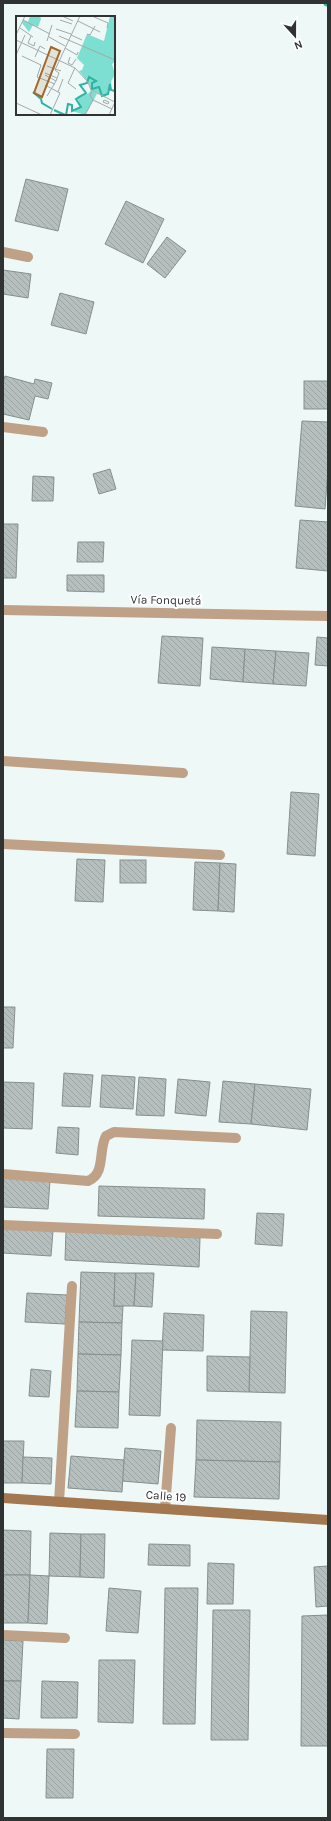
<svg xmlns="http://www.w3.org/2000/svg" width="331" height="1821" font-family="Karla,sans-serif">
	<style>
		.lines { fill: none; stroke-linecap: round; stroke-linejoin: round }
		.stream { stroke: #2eb3a4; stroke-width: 7 }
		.building { fill: url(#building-back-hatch); stroke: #858f8d }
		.street { stroke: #bfa188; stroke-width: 10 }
		.secondary { stroke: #a37851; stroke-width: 10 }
		.labels { text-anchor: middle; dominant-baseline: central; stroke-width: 4; stroke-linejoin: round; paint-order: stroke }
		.street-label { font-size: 12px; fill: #2f3332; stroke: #fff }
		.inset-river { fill: none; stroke: #2eb3a4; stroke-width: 2 }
		.inset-road { fill: none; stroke: #a2aaa8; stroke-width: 1 }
		.view { fill: #a3672a; fill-opacity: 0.15; stroke: #a3672a; stroke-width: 2 }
		.inset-edge { fill: none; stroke: #2f3332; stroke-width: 2 }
	</style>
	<defs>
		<pattern id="building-back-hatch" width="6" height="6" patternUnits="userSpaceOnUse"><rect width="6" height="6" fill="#b5c0be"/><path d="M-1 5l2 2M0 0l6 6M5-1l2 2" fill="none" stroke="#9ca5a4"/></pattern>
	</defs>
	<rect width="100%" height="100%" fill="#eef9f7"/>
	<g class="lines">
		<path class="stream" d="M327 3H328"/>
	</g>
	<g class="building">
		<path d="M26 179 68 189 58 231 15 221Z"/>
		<path d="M126 201 164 219 143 263 105 244Z"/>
		<path d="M167 237 186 251 165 278 147 264Z"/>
		<path d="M3 270 31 274 28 298 3 294Z"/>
		<path d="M60 293 94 302 86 334 51 325Z"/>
		<path d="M5 376 34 384 35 379 52 383 48 399 35 396 29 420 3 414V383Z"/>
		<rect x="304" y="381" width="24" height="28"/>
		<path d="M302 421 328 422V469L325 509 295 506Z"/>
		<path d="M110 469 116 489 99 494 93 474Z"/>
		<path d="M33 476 54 477 53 501H32Z"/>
		<path d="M300 520 328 522V571L296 568Z"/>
		<path d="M3 524H18L16 578H3Z"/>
		<path d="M78 542H104L103 562H77Z"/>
		<path d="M67 575H104V592L67 591Z"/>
		<path d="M162 636 203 638 200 686 158 683Z"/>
		<path d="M317 637 328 638V666L315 665Z"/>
		<path d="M212 647 245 649 243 682 210 679Z"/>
		<path d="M245 649 276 651 273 684 243 682Z"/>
		<path d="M276 651 309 653 306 686 273 684Z"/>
		<path d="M291 792 319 794 315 856 287 854Z"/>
		<path d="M77 859 105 860 103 902 75 901Z"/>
		<rect x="120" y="860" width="26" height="23"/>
		<path d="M195 862 220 863 218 911 193 910Z"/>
		<path d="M220 863 236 864 234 912 218 911Z"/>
		<path d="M3 1007H15L13 1048H3Z"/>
		<path d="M64 1073 93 1075 90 1107 62 1106Z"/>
		<path d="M102 1075 135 1077 133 1109 100 1107Z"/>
		<path d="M139 1077 166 1079 164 1116 136 1115Z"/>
		<path d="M178 1079 210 1082 206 1116 175 1113Z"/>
		<path d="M223 1081 255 1084 251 1124 219 1122Z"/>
		<path d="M3 1082 34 1083 32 1129 3 1128Z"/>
		<path d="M255 1084 311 1089 307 1130 251 1124Z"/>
		<path d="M58 1127 79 1128 78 1155 56 1153Z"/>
		<path d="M3 1177 50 1180 48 1209 3 1207Z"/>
		<path d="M99 1186 205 1189 204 1219 98 1216Z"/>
		<path d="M257 1213 284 1214 282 1246 255 1244Z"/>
		<path d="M3 1228 53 1231 51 1256 3 1253Z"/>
		<path d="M66 1231 200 1238 199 1267 65 1260Z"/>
		<path d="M81 1272 115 1273 114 1306H123L122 1323 79 1322Z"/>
		<path d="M115 1273H136L134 1306H114Z"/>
		<path d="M136 1273H154L152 1307 134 1306Z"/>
		<path d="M27 1293 67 1295 65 1324 25 1322Z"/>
		<path d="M251 1311 287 1312 285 1393 249 1392Z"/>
		<path d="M164 1313 204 1315 203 1351 162 1350Z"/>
		<path d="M79 1322 122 1323 121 1355 78 1354Z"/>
		<path d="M132 1340 163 1341 160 1416 129 1415Z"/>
		<path d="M78 1354 121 1355 119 1392 77 1391Z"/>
		<path d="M207 1356 250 1357 249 1392 207 1391Z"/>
		<path d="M31 1369 51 1371 49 1397 29 1396Z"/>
		<path d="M77 1391 119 1392 118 1428 75 1427Z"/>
		<path d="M197 1420 281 1422 280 1462 196 1460Z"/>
		<path d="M3 1441H24L22 1483H3Z"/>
		<path d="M125 1448 161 1451 158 1484 122 1481Z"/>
		<path d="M71 1456 124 1460 122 1492 68 1488Z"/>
		<path d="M23 1457 52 1458 51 1484 22 1483Z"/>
		<path d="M196 1460 280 1462 279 1499 194 1497Z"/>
		<path d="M3 1530 31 1531 30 1575H3Z"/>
		<path d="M50 1533 81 1534 80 1577 49 1576Z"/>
		<path d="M81 1534H105L104 1578 80 1577Z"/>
		<path d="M149 1544 190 1545V1566L148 1565Z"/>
		<path d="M208 1563 234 1564 233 1604H207Z"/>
		<path d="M328 1566V1606L316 1607 314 1567Z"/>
		<path d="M3 1575H30L28 1623H3Z"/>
		<path d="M30 1575 49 1576 47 1624 28 1623Z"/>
		<path d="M109 1588 141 1591 138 1633 106 1631Z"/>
		<path d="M165 1588H198L195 1724H163Z"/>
		<path d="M213 1610H250L248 1740H211Z"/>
		<path d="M328 1615V1746H301L302 1616Z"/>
		<path d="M3 1640 23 1641 21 1681H3Z"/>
		<path d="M99 1660H135L133 1723 98 1722Z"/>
		<path d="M3 1681H21L19 1719 3 1718Z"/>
		<path d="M42 1681 78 1682 77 1718H41Z"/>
		<path d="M47 1749H74L73 1798H46Z"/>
	</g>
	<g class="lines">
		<g class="street">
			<path d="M3 252 28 257"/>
			<path d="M3 427 43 432"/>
			<path d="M3 610 328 616"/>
			<path d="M3 761 183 773"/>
			<path d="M3 844 220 855"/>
			<path d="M3 1174 88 1181C106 1174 98 1150 106 1136L114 1132 236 1138"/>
			<path d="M3 1225 217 1234"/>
			<path d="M59 1502 72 1286"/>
			<path d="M165 1509 171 1428"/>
			<path d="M3 1635 65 1638"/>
			<path d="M3 1733 75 1734"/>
		</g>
		<path class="secondary" d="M3 1498 328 1520"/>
	</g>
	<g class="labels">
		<g class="street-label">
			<text transform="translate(166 600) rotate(1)">Vía Fonquetá</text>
			<text transform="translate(166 1496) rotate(4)">Calle 19</text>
		</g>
	</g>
	<g transform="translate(16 16)">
		<rect width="99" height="99" fill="#eef9f7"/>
		<path d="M14 0H24L25 3 22 11 17 9 13 16 6 7 7 4 12 6ZM94 0H99V46L96 48 99 58 95 66V74L99 76 94 74 89 81 75 74 73 67 63 55 66 54 68 49 61 42 71 18 88 25Z" fill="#7ddfd1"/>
		<path d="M75 74 81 78 69 99 56 95 65 91 61 81 66 78H72Z" fill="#7ddfd1"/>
		<path class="inset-river" d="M17 76 25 83 26 87 36 93M38 94 49 99M50 99 52 88 56 89V95L65 91 60 83 70 77 64 69 71 67 73 61 80 65 76 67V73L83 71 86 80 92 78 94 68 95 74 99 75"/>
		<path class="inset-road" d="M46 0 57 5M76 0 92 7 91 12M7 4 34 18M44 4 56 8M62 5 84 16M4 12 17 21M40 13 55 18M71 18 74 19 79 10M0 19 9 0M55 19 66 24M15 20 12 27 18 30 19 26M43 20 99 44M33 21 49 30M0 24 59 52 72 66 75 74 99 86M31 25 36 9M49 32 61 39 62 36M0 39 9 19M6 40 25 49 21 61 39 68M19 41 24 30 29 33M54 41 52 47 56 49 60 43M31 50 45 55M59 52 52 67 60 73M29 57 41 62M29 59 40 65M29 69 44 77 34 99M42 76 47 63M76 76 74 79 77 84 96 93M31 80 40 65 43 57 39 54 64 0M88 84 93 86 92 88 87 86ZM0 87 26 99M69 99 77 84M93 99 99 86"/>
		<path class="view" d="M35 31 44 35 26 81 18 77Z"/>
		<rect width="99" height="99" class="inset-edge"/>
	</g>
	<rect width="331" height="1821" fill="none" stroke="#2f3332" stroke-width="8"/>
	<g transform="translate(295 36) rotate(159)" stroke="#ffffff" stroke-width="3" paint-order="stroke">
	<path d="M0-3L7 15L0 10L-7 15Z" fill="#2f3332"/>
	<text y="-6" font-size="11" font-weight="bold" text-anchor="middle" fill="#2f3332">N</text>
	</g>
</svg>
